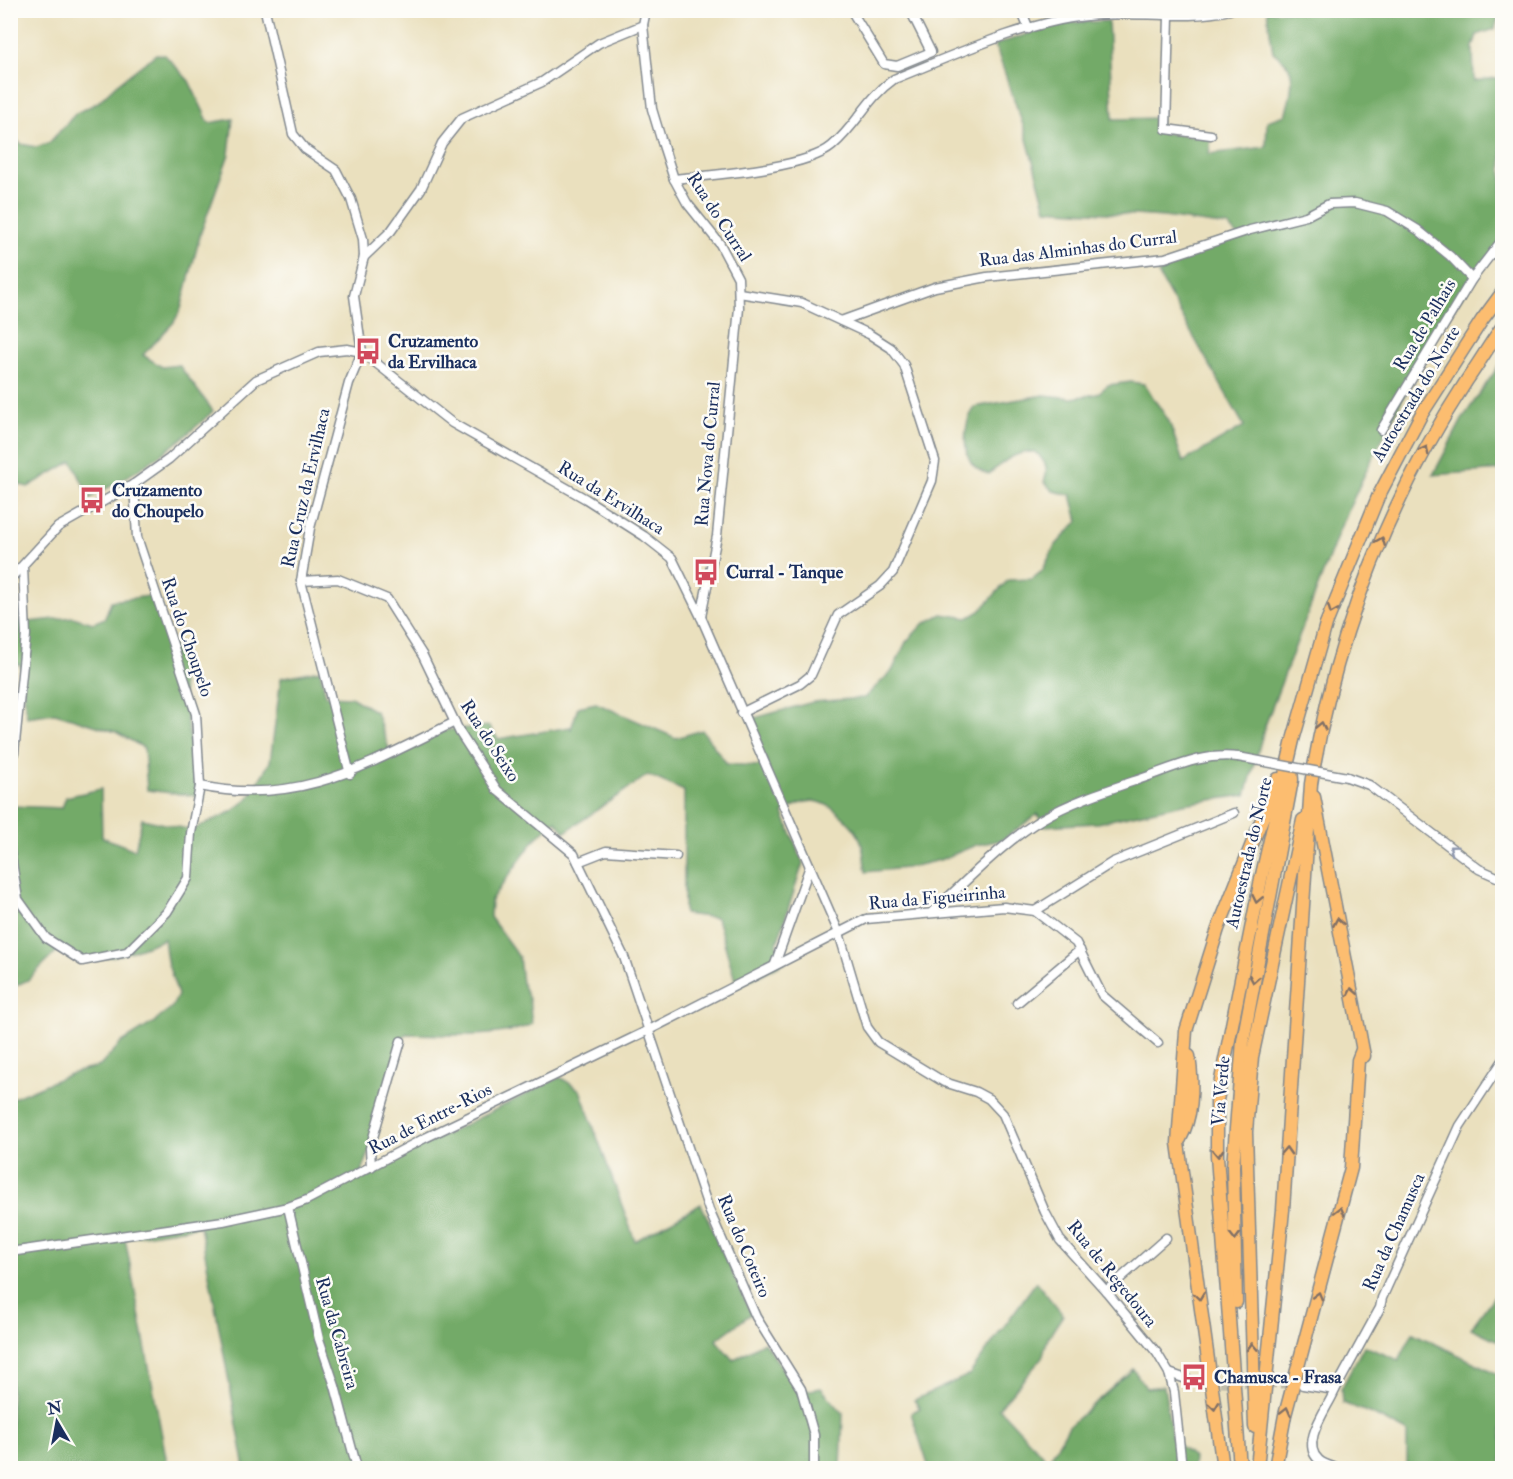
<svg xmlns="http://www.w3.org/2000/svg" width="1513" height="1479" font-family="'IM FELL Double Pica',serif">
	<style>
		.forest { fill: #73aa68; stroke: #476c63; stroke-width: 1.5 }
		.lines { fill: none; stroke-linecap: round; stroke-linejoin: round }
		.stream { stroke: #7aaae5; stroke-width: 2 }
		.minor-tunnel { stroke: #c1bdab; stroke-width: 8; stroke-dasharray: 8 4; stroke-linecap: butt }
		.minor-casing { stroke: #82888e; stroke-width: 11 }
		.highway-casing { stroke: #82888e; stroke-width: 15 }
		.minor { stroke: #fff; stroke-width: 8 }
		.highway { stroke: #fcbd6f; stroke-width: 12 }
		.minor-bridge-casing { stroke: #82888e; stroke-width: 11; stroke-linecap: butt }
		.minor-bridge { stroke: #fff; stroke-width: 8 }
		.oneway { stroke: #806f66 }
		.oneway2 { stroke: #8d97ae }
		.labels { text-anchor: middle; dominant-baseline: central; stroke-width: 5; stroke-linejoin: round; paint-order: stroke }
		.street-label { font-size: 18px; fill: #1b2f5e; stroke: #fdfcf7 }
		.poi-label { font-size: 18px; font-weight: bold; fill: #1b2f5e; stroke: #fdfcf7; text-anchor: start }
	</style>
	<rect width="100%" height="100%" fill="#fdfcf7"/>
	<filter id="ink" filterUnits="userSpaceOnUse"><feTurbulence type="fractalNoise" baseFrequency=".0167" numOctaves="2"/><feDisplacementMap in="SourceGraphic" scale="12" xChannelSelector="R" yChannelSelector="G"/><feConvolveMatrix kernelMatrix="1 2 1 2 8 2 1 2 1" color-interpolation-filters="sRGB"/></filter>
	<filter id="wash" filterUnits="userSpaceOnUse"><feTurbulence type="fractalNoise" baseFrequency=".008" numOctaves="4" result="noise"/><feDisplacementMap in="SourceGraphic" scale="24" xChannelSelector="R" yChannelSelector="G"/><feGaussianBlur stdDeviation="1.35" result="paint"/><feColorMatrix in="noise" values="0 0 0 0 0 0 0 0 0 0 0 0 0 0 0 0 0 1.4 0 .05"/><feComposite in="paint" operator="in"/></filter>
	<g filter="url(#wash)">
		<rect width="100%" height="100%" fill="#eae0be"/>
		<g class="forest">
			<path d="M1267 11H1500L1495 29 1477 35 1473 47 1474 81 1502 77V240L1436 333 1368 467 1341 526 1265 726 1246 795 1183 804 1097 823 1044 826 1038 814 1002 840 976 845 940 860 906 868 866 872C864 862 864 848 860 839 857 831 851 825 846 820 825 799 809 794 783 813L803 863 777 944 785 962 737 987 717 918 684 914V791L648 775 565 832 556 821 536 838 491 900 490 917 519 957 522 983 529 999 532 1024C498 1040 442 1034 405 1034L386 1086 377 1133 362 1171 369 1173 560 1077 580 1090 635 1241 701 1204 751 1314 716 1340 733 1360 764 1342 799 1392 821 1388 843 1413 841 1468H245L200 1226 125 1238 168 1468H11V1099L70 1074 100 1066 122 1042 156 1021 172 1007 178 995 167 961 164 939C135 951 86 971 58 950L28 980 11 988V806L62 808 66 797 101 789 102 837 135 850 142 819 192 830 231 812 248 799 270 762 281 678 320 670 326 696 351 697 376 712 391 754 447 730 489 726 498 739 570 727 571 729 578 707 596 703 676 738 702 730 727 764 757 766 767 761 758 745 754 718 813 702 864 698 892 671 906 642 923 624 942 614 968 618 980 611 1008 580 1032 579 1042 571 1055 546 1078 521 1071 495 1053 491 1044 482C1049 468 1046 463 1036 452 1015 451 1004 461 989 474 960 468 961 428 974 407L1044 395 1072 398 1097 394 1108 385 1131 382 1144 384 1169 421 1183 462 1244 426 1158 274 1182 259 1238 236 1228 226 1164 217 1046 209 1024 128 995 45 1060 23 1108 21 1113 119 1160 118 1163 133 1211 138 1209 154 1266 147 1267 121 1285 115C1289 103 1296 77 1288 66 1285 61 1278 56 1273 52Z"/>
			<path d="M156 54 165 55 189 81 209 123 233 119 229 154 201 232 181 309 174 322 143 355 162 367 179 365 213 411C174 449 137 472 90 498L72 461 28 487 17 484 11 489V135L21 144 36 147 49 143 76 113 97 103 116 85Z"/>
			<path d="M1502 361V470L1433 475 1463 418Z"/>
			<path d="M11 592 16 598 20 623 73 617 93 623 105 618 111 601 149 596 178 655 197 796 147 790 144 748 116 732 55 713 27 717 20 664 11 665Z"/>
			<path d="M1036 1282 1063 1315 1048 1338 1042 1358 999 1408 1048 1461 1069 1426 1133 1369 1146 1388 1164 1386 1172 1439 1194 1458 1193 1468H929L911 1413 920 1408 914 1400 969 1375Z"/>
			<path d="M1500 1288 1502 1289V1343L1471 1328Z"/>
			<path d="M1413 1333 1502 1376V1468H1407V1432L1370 1413 1342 1403 1341 1389 1364 1346 1399 1360Z"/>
		</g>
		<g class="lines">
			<path class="stream" d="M1162 1468 1166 1464"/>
		</g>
	</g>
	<g filter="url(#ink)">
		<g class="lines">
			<path class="minor-tunnel" d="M1208 1382 1297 1385"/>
			<g class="minor-casing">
				<g id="minor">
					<path d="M265 10 293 134 305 149 336 170 351 199 363 239 364 257 354 296 362 352 452 423 586 499 644 536 672 558 701 617 839 933 867 1027 878 1042 944 1082 976 1092 989 1099 1003 1114 1045 1212 1060 1240 1106 1291 1157 1353 1169 1373 1174 1392 1182 1468"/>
					<path d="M646 10 643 25 652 109 661 139 674 179 687 203 720 244 738 278 739 308 717 536 701 617"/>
					<path d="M851 10 884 64 897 66 931 52 910 10"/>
					<path d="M1021 10 1029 29"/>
					<path d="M1169 16 1166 129 1211 135"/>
					<path d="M674 179C710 175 805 169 832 146 857 125 867 98 894 79 952 56 1025 22 1087 16 1135 10 1182 21 1230 10"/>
					<path d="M364 257 391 231 421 189 442 143 462 118 542 82 599 43 643 25"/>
					<path d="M739 293 802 303 869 334 891 348 904 365 935 461 932 481 893 572 880 586 838 615 811 675 800 684 741 713"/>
					<path d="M841 321 935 287 987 277 1165 258 1250 230 1306 216 1329 204 1355 203 1387 211 1418 230 1450 256 1472 279"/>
					<path d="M1381 430 1472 279 1502 240"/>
					<path d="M10 579 58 527 134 484 169 459 256 380 319 352 347 349 362 352"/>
					<path d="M301 581 338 579 387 599 423 656 460 733 497 790 574 854 624 957 709 1210 756 1317 801 1389 814 1435V1468"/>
					<path d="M350 774 301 581 310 528 349 383 362 352"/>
					<path d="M1347 777 1369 785 1479 869 1497 877 1502 876"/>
					<path d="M200 786C300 807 368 764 455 722"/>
					<path d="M10 792 26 635 23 567"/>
					<path d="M10 850 18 899 46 938 82 961 127 952 167 912 188 878 191 833 200 786 196 714 137 537 134 484"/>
					<path d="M578 862 606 851 676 856"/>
					<path d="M933 911C968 880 1002 843 1042 819 1074 800 1114 788 1149 776 1179 765 1205 753 1238 757"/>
					<path d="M1035 911 1113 862 1234 813"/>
					<path d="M775 964 810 866"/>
					<path d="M1017 1003 1080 950"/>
					<path d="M371 1167 370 1148 401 1041"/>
					<path d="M288 1207 319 1339 335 1386 357 1468"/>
					<path d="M10 1252 223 1221 288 1207 307 1200 425 1138 649 1030 866 919 1004 907 1035 911 1076 943 1102 995 1158 1043"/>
					<path d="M1106 1291 1166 1238"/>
					<path d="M1169 1373 1192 1381 1203 1382"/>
					<path d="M1303 1385 1335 1390 1380 1308 1382 1298 1460 1126 1502 1062"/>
					<path d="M1335 1390C1328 1408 1299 1443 1319 1460 1323 1464 1331 1466 1336 1468"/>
				</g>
			</g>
			<g class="highway-casing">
				<g id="highway">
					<path d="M1314 797 1364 1056"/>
					<path d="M1180 1139C1193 1115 1193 1083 1189 1056"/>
					<path d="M1236 1302 1233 1166 1243 1041 1292 780 1291 769"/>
					<path d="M1255 1427 1246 1132 1252 1057 1303 820"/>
					<path d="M1223 1468 1178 1143 1186 1031 1218 929 1278 779"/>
					<path d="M1240 1468 1217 1156V1100L1261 879 1293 740 1326 624 1378 497 1421 415 1482 320 1502 293"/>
					<path d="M1257 1468 1283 1210 1311 784C1334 640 1387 503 1467 380 1479 363 1490 344 1502 327"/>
					<path d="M1275 1468 1285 1415 1351 1168 1358 1060 1362 1050"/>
				</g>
			</g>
			<use href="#minor" class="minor"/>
			<use href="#highway" class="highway"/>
			<g class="minor-bridge-casing">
				<path id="minor-bridge" d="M1238 757 1347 777"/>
			</g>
			<use href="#minor-bridge" class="minor-bridge"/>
		</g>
		<defs><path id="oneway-chevron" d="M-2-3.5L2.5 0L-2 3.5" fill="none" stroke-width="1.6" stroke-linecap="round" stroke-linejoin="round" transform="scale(1.5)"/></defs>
		<g class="oneway">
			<use href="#oneway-chevron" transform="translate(1425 450) rotate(-62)"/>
			<use href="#oneway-chevron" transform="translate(1381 541) rotate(-68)"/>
			<use href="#oneway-chevron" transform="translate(1332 610) rotate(112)"/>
			<use href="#oneway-chevron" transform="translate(1321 726) rotate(-77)"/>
			<use href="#oneway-chevron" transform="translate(1257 899) rotate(102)"/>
			<use href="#oneway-chevron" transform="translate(1338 922) rotate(-100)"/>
			<use href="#oneway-chevron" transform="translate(1254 979) rotate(100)"/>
			<use href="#oneway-chevron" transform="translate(1352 992) rotate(-101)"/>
			<use href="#oneway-chevron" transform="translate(1286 1151) rotate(-87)"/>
			<use href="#oneway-chevron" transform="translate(1218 1153) rotate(88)"/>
			<use href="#oneway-chevron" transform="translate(1340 1211) rotate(-76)"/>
			<use href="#oneway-chevron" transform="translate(1235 1236) rotate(89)"/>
			<use href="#oneway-chevron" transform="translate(1199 1296) rotate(82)"/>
			<use href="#oneway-chevron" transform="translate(1318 1296) rotate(-75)"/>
			<use href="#oneway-chevron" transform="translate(1252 1347) rotate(-92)"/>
			<use href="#oneway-chevron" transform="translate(1214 1406) rotate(82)"/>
			<use href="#oneway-chevron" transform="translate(1286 1411) rotate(-76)"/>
		</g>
		<use class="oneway2" href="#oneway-chevron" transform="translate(1453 849) rotate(-143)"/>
	</g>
	<defs>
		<g id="bus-bare" transform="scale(2.07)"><path d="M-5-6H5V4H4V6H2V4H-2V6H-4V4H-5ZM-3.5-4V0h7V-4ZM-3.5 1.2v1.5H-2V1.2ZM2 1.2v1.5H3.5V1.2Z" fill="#d1495b" stroke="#fdfcf7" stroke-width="2.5" paint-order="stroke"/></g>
	</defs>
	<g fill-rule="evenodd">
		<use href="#bus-bare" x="368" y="351"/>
		<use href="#bus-bare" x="92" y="500"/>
		<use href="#bus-bare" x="706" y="572"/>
		<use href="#bus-bare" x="1194" y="1377"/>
	</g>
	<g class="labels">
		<g class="street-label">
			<text transform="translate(719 217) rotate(57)">Rua do Curral</text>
			<text transform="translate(1078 249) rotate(-7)">Rua das Alminhas do Curral</text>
			<text transform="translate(1425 325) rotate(-59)">Rua de Palhais</text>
			<text transform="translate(1416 394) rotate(-59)">Autoestrada do Norte</text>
			<text transform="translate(708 454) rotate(-85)">Rua Nova do Curral</text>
			<text transform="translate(306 488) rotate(-77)">Rua Cruz da Ervilhaca</text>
			<text transform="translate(611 498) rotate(32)">Rua da Ervilhaca</text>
			<text transform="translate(187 637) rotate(71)">Rua do Choupelo</text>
			<text transform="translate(490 741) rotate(57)">Rua do Seixo</text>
			<text transform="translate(1249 853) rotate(-77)">Autoestrada do Norte</text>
			<text transform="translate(937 898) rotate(-5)">Rua da Figueirinha</text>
			<text transform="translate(1221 1091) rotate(-85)">Via Verde</text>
			<text transform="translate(430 1119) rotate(-27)">Rua de Entre-Rios</text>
			<text transform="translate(1394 1232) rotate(-66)">Rua da Chamusca</text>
			<text transform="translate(744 1246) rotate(67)">Rua do Coteiro</text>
			<text transform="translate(1112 1274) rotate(51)">Rua de Regedoura</text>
			<text transform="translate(337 1333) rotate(74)">Rua da Cabreira</text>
		</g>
		<g class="poi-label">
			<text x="388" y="341">Cruzamento<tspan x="388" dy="21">da Ervilhaca</tspan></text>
			<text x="112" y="490">Cruzamento<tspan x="112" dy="21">do Choupelo</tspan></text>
			<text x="726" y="572">Curral - Tanque</text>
			<text x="1214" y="1377">Chamusca - Frasa</text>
		</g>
	</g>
	<rect width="1513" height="1479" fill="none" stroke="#fdfcf7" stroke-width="36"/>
	<g transform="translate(57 1422) rotate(350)" stroke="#fdfcf7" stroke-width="4.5" paint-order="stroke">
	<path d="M0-4.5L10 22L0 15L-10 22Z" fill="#1b2f5e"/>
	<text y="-9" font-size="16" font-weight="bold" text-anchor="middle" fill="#1b2f5e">N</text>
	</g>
</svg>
